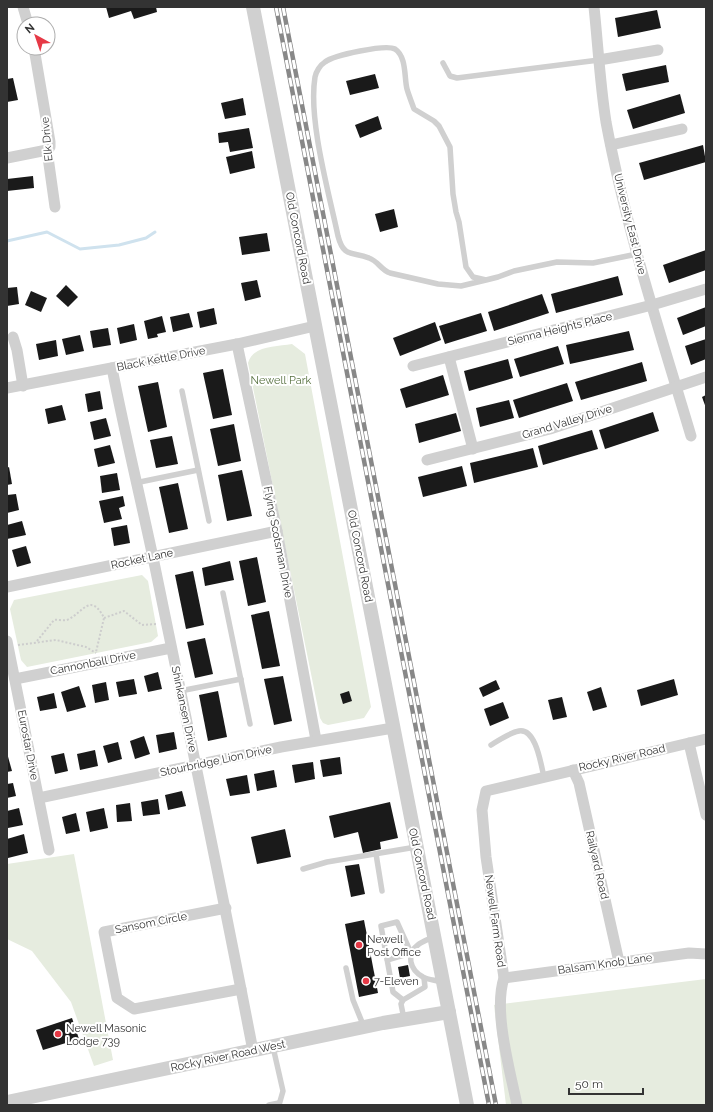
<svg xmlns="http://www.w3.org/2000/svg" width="713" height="1112" font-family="Raleway,sans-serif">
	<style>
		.green { fill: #e6ecdf }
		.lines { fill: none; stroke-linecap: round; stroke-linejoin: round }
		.stream { stroke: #cfe2ee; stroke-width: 3 }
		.building { fill: #1a1a1a }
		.path { stroke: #cdcdcd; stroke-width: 2; stroke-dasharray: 2 2; stroke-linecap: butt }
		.service { stroke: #d0d0d0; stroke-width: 5.5 }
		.minor { stroke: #d0d0d0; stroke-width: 11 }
		.tertiary { stroke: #d0d0d0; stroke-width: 14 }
		.rail-casing { stroke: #888; stroke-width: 4.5 }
		.rail { stroke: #fff; stroke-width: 3; stroke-dasharray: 9; stroke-linecap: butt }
		.poi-dot { fill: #e63946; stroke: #fff; stroke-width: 1.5 }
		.labels { text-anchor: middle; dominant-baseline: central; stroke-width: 4; stroke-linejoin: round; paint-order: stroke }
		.street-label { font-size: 11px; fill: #333; stroke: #fff }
		.park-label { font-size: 11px; fill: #56703f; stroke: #fff }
		.poi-label { font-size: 11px; fill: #333; stroke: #fff; text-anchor: start }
	</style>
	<rect width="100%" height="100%" fill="#fff"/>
	<g class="green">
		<path d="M292 344 305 354 371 707 364 718 328 725 323 723 320 718 248 363C253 345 276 347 292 344Z"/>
		<path d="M142 575 148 581 158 636 151 642 27 667 21 660 10 609 14 600Z"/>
		<path d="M74 854 113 1060 94 1066 71 1002 32 951 7 939V864Z"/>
		<path d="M706 979V1105H506L494 1005Z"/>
	</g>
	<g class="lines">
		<path class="stream" d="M7 241 47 232 80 249 119 245 146 238 155 232"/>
	</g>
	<g class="building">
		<path d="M106 7H156L157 12 134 19 131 11 109 18Z"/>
		<path d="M657 10 661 28 618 37 615 18Z"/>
		<path d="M666 65 669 82 626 91 622 74Z"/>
		<path d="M375 74 379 88 350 95 346 81Z"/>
		<path d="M13 78 18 100 7 102V79Z"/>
		<path d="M680 94 685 113 633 129 627 110Z"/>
		<path d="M243 98 246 115 225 119 221 103Z"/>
		<path d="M378 116 382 129 360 138 355 125Z"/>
		<path d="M249 128 253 148 230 152 228 142 219 143 218 133Z"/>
		<path d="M703 145 706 162 644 180 639 163Z"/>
		<path d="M252 151 255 168 230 174 226 157Z"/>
		<path d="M33 176 34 188 7 191V179Z"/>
		<path d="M394 209 398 227 380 232 375 214Z"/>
		<path d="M267 233 270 251 242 255 239 237Z"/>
		<path d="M706 250V270L669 283 663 265Z"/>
		<path d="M618 276 623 295 556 313 551 294Z"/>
		<path d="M257 280 261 297 245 301 241 283Z"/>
		<path d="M66 285 78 297 68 307 56 296Z"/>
		<path d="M17 287 19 304 7 306V288Z"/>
		<path d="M31 291 47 298 41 312 25 305Z"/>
		<path d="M542 294 549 313 494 331 488 312Z"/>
		<path d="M706 307V326L683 335 677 318Z"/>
		<path d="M214 308 217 324 200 328 197 312Z"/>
		<path d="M189 313 193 327 173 332 170 317Z"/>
		<path d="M481 313 487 331 445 344 439 326Z"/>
		<path d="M162 316 166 332 157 334 158 337 148 339 144 321Z"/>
		<path d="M435 322 441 340 400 356 393 338Z"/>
		<path d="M134 324 137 340 120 344 117 328Z"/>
		<path d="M108 328 111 345 93 348 90 331Z"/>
		<path d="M629 331 634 350 570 364 566 345Z"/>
		<path d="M80 335 84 351 66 355 62 339Z"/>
		<path d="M706 339V359L691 365 685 346Z"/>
		<path d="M56 340 58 356 39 360 36 344Z"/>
		<path d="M558 346 564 364 520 377 514 359Z"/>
		<path d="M508 359 513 378 469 391 464 371Z"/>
		<path d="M642 362 647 381 581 400 575 382Z"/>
		<path d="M223 369 232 415 213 419 203 373Z"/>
		<path d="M443 375 449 395 406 408 400 389Z"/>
		<path d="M158 382 167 427 148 432 138 386Z"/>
		<path d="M567 383 573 401 519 418 513 400Z"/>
		<path d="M100 391 103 409 88 412 85 394Z"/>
		<path d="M706 395V408L702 397Z"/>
		<path d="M509 400 514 418 480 427 476 408Z"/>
		<path d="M62 405 66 420 48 424 45 409Z"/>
		<path d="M653 412 659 431 605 449 599 430Z"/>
		<path d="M456 413 461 431 419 443 415 424Z"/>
		<path d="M106 418 111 436 94 440 90 422Z"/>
		<path d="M234 424 241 461 218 466 210 429Z"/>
		<path d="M592 430 598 449 543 465 538 446Z"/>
		<path d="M172 436 178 464 156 468 150 440Z"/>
		<path d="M110 445 115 463 98 467 94 449Z"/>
		<path d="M533 448 538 467 474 483 470 463Z"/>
		<path d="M462 466 467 486 423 497 418 477Z"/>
		<path d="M9 467 12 484 7 485V468Z"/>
		<path d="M242 470 252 516 227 521 218 475Z"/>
		<path d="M117 473 120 490 102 493 100 476Z"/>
		<path d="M178 483 188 529 169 533 159 487Z"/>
		<path d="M16 494 19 510 7 513V495Z"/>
		<path d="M123 496 125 506 119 508 122 519 104 523 99 501Z"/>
		<path d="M22 521 26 535 7 539V525Z"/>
		<path d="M127 525 130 543 114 546 111 528Z"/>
		<path d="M26 546 31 563 17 567 12 550Z"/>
		<path d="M257 557 266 602 248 606 239 561Z"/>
		<path d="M230 561 234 580 205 586 202 568Z"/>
		<path d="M193 571 204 625 186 629 175 575Z"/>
		<path d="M269 611 280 666 262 669 251 615Z"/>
		<path d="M205 638 213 674 195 678 187 642Z"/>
		<path d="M158 672 162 689 148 692 144 676Z"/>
		<path d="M283 676 292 721 274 725 264 679Z"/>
		<path d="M134 679 137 694 119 697 116 682Z"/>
		<path d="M674 679 678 695 641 706 637 690Z"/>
		<path d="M496 680 500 689 483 697 479 688Z"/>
		<path d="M106 682 109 700 95 703 92 685Z"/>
		<path d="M79 686 86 707 67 712 61 692Z"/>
		<path d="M601 687 607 707 593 711 587 692Z"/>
		<path d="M218 691 227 737 208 741 199 695Z"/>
		<path d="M349 691 352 701 343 704 340 694Z"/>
		<path d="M54 693 57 708 40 711 37 697Z"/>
		<path d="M562 697 567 717 553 720 548 700Z"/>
		<path d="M503 702 509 718 490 726 484 709Z"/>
		<path d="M174 732 177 749 159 753 156 735Z"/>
		<path d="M144 736 150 754 135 759 130 741Z"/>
		<path d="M118 742 122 759 108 763 103 746Z"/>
		<path d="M95 750 98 766 80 770 77 754Z"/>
		<path d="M7 753 12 771 7 772Z"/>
		<path d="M64 753 68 771 55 774 51 756Z"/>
		<path d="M340 757 342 774 323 777 320 760Z"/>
		<path d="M313 762 315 779 295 783 292 765Z"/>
		<path d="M274 770 277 787 257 791 254 774Z"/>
		<path d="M247 775 250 793 230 796 226 779Z"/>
		<path d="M13 783 16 796 7 798V784Z"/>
		<path d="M182 791 186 806 168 810 165 795Z"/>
		<path d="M158 799 160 814 143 816 141 802Z"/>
		<path d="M390 802 398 838 380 842 381 849 363 853 358 832 334 838 329 816Z"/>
		<path d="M130 803 132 821 117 822 116 805Z"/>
		<path d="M19 808 23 825 8 828 7 811Z"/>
		<path d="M104 808 108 828 90 832 86 812Z"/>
		<path d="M76 813 80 831 66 834 62 817Z"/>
		<path d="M285 829 291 857 257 864 251 837Z"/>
		<path d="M24 834 28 853 8 858 7 839Z"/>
		<path d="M359 864 365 894 351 897 345 866Z"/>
		<path d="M364 920 378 993 359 997 345 924Z"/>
		<path d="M408 965 410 976 400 978 398 967Z"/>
		<path d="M72 1018 79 1039 43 1050 36 1030Z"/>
	</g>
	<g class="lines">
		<g class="path">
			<path d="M104 618 124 611 142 625 156 624"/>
			<path d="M37 641 54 620C59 619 64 622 69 619 83 612 91 592 104 618L96 652"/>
			<path d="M18 645 56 640 86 647 96 653"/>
		</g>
		<g class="service">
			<path d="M443 63 450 76 457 78 599 60"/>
			<path d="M486 280 461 286 438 284 390 273C381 270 378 261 369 258 353 251 344 259 338 236 329 193 308 120 315 77 316 72 320 65 325 62 334 55 386 44 395 49 407 57 404 78 407 89 409 96 412 103 414 109L434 121 439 126 450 147 453 194 456 212 459 222 466 267 473 277 486 280 498 277 514 271 557 262 593 263 637 254"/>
			<path d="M182 391 209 521"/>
			<path d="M135 483 198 470"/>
			<path d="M223 593 250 724"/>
			<path d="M180 691 241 679"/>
			<path d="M491 745C499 740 509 733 519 731 536 728 541 765 544 777"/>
			<path d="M376 854 382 891"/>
			<path d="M303 869 327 862 416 847"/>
			<path d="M433 937C429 939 423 941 419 944 405 954 410 970 423 977 428 980 436 980 442 982"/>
			<path d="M387 960 411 953 397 922 381 926 393 992 403 1000"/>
			<path d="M346 968 353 1000 364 1027"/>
			<path d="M404 1019 401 1004 403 1000 425 987 424 978"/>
			<path d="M273 1047 283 1091 279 1105"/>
			<path d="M269 1105 279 1103"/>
		</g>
		<g class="minor">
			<path d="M23 7 28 24"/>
			<path d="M594 7C598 45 600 84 606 122 626 229 660 332 691 436"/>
			<path d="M34 48 50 142V147L47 150 55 207"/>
			<path d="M599 60 658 50"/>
			<path d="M611 145 682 129"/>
			<path d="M7 158 47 150"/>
			<path d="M13 337 17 350 23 386"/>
			<path d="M237 344 277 531 316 740"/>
			<path d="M449 357 473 449"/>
			<path d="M413 366 652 305 706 289"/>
			<path d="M112 368C125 435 141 500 155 567 188 728 222 889 253 1051"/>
			<path d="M7 388 237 344 315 326"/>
			<path d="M427 460 550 429 706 377"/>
			<path d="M7 587 277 531"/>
			<path d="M7 641 49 850"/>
			<path d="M15 679 171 648"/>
			<path d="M689 743 706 815"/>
			<path d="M573 770 579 783 619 962"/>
			<path d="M39 798 281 747 393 728"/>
			<path d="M226 908 104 932 117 998 134 1009 241 989"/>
			<path d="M504 978 689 953 706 954"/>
			<path d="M517 1105C510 1070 493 1011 504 978L486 857 482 810 486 791 706 739"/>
		</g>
		<g class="tertiary">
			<path d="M253 7 467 1105"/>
			<path d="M7 1102 383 1023 449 1012"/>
		</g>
		<g class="rail-casing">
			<g id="rail">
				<path d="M276 7 489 1105"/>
				<path d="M283 7 496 1105"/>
			</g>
		</g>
		<use href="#rail" class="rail"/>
	</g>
	<g class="poi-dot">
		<circle cx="359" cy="945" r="4"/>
		<circle cx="366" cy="981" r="4"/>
		<circle cx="58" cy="1034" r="4"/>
	</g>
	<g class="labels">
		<g class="street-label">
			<text transform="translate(47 139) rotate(-95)">Elk Drive</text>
			<text transform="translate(630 224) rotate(76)">University East Drive</text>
			<text transform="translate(298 238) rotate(79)">Old Concord Road</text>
			<text transform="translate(560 329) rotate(-14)">Sienna Heights Place</text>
			<text transform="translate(161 359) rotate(-11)">Black Kettle Drive</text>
			<text transform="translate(567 422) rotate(-17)">Grand Valley Drive</text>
			<text transform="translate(278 542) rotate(79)">Flying Scotsman Drive</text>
			<text transform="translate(360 556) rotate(79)">Old Concord Road</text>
			<text transform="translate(142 559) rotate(-12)">Rocket Lane</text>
			<text transform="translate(93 663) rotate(-11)">Cannonball Drive</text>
			<text transform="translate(184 709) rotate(78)">Shinkansen Drive</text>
			<text transform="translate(28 745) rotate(79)">Eurostar Drive</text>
			<text transform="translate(622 758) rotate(-13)">Rocky River Road</text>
			<text transform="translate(216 761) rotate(-12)">Stourbridge Lion Drive</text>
			<text transform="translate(597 865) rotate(77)">Railyard Road</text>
			<text transform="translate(422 874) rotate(78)">Old Concord Road</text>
			<text transform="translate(495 921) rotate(82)">Newell Farm Road</text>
			<text transform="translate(151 923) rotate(-11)">Sansom Circle</text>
			<text transform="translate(605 964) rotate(-8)">Balsam Knob Lane</text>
			<text transform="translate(228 1056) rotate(-12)">Rocky River Road West</text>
		</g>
		<g class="park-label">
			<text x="281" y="380">Newell Park</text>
		</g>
		<g class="poi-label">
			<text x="367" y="939">Newell<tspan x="367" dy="13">Post Office</tspan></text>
			<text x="374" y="981">7-Eleven</text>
			<text x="66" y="1028">Newell Masonic<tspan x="66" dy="13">Lodge 739</tspan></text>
		</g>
	</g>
	<rect width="713" height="1112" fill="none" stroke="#333333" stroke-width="16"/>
	<g transform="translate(36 36) rotate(320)"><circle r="19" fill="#ffffff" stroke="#adadad"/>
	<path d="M0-3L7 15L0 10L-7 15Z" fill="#e63946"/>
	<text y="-6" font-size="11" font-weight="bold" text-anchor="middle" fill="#333333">N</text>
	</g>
	<path d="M569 1088v6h74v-6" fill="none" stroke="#333333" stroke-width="2"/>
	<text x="575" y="1088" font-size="12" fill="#333333" stroke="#ffffff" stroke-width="3" paint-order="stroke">50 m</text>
</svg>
